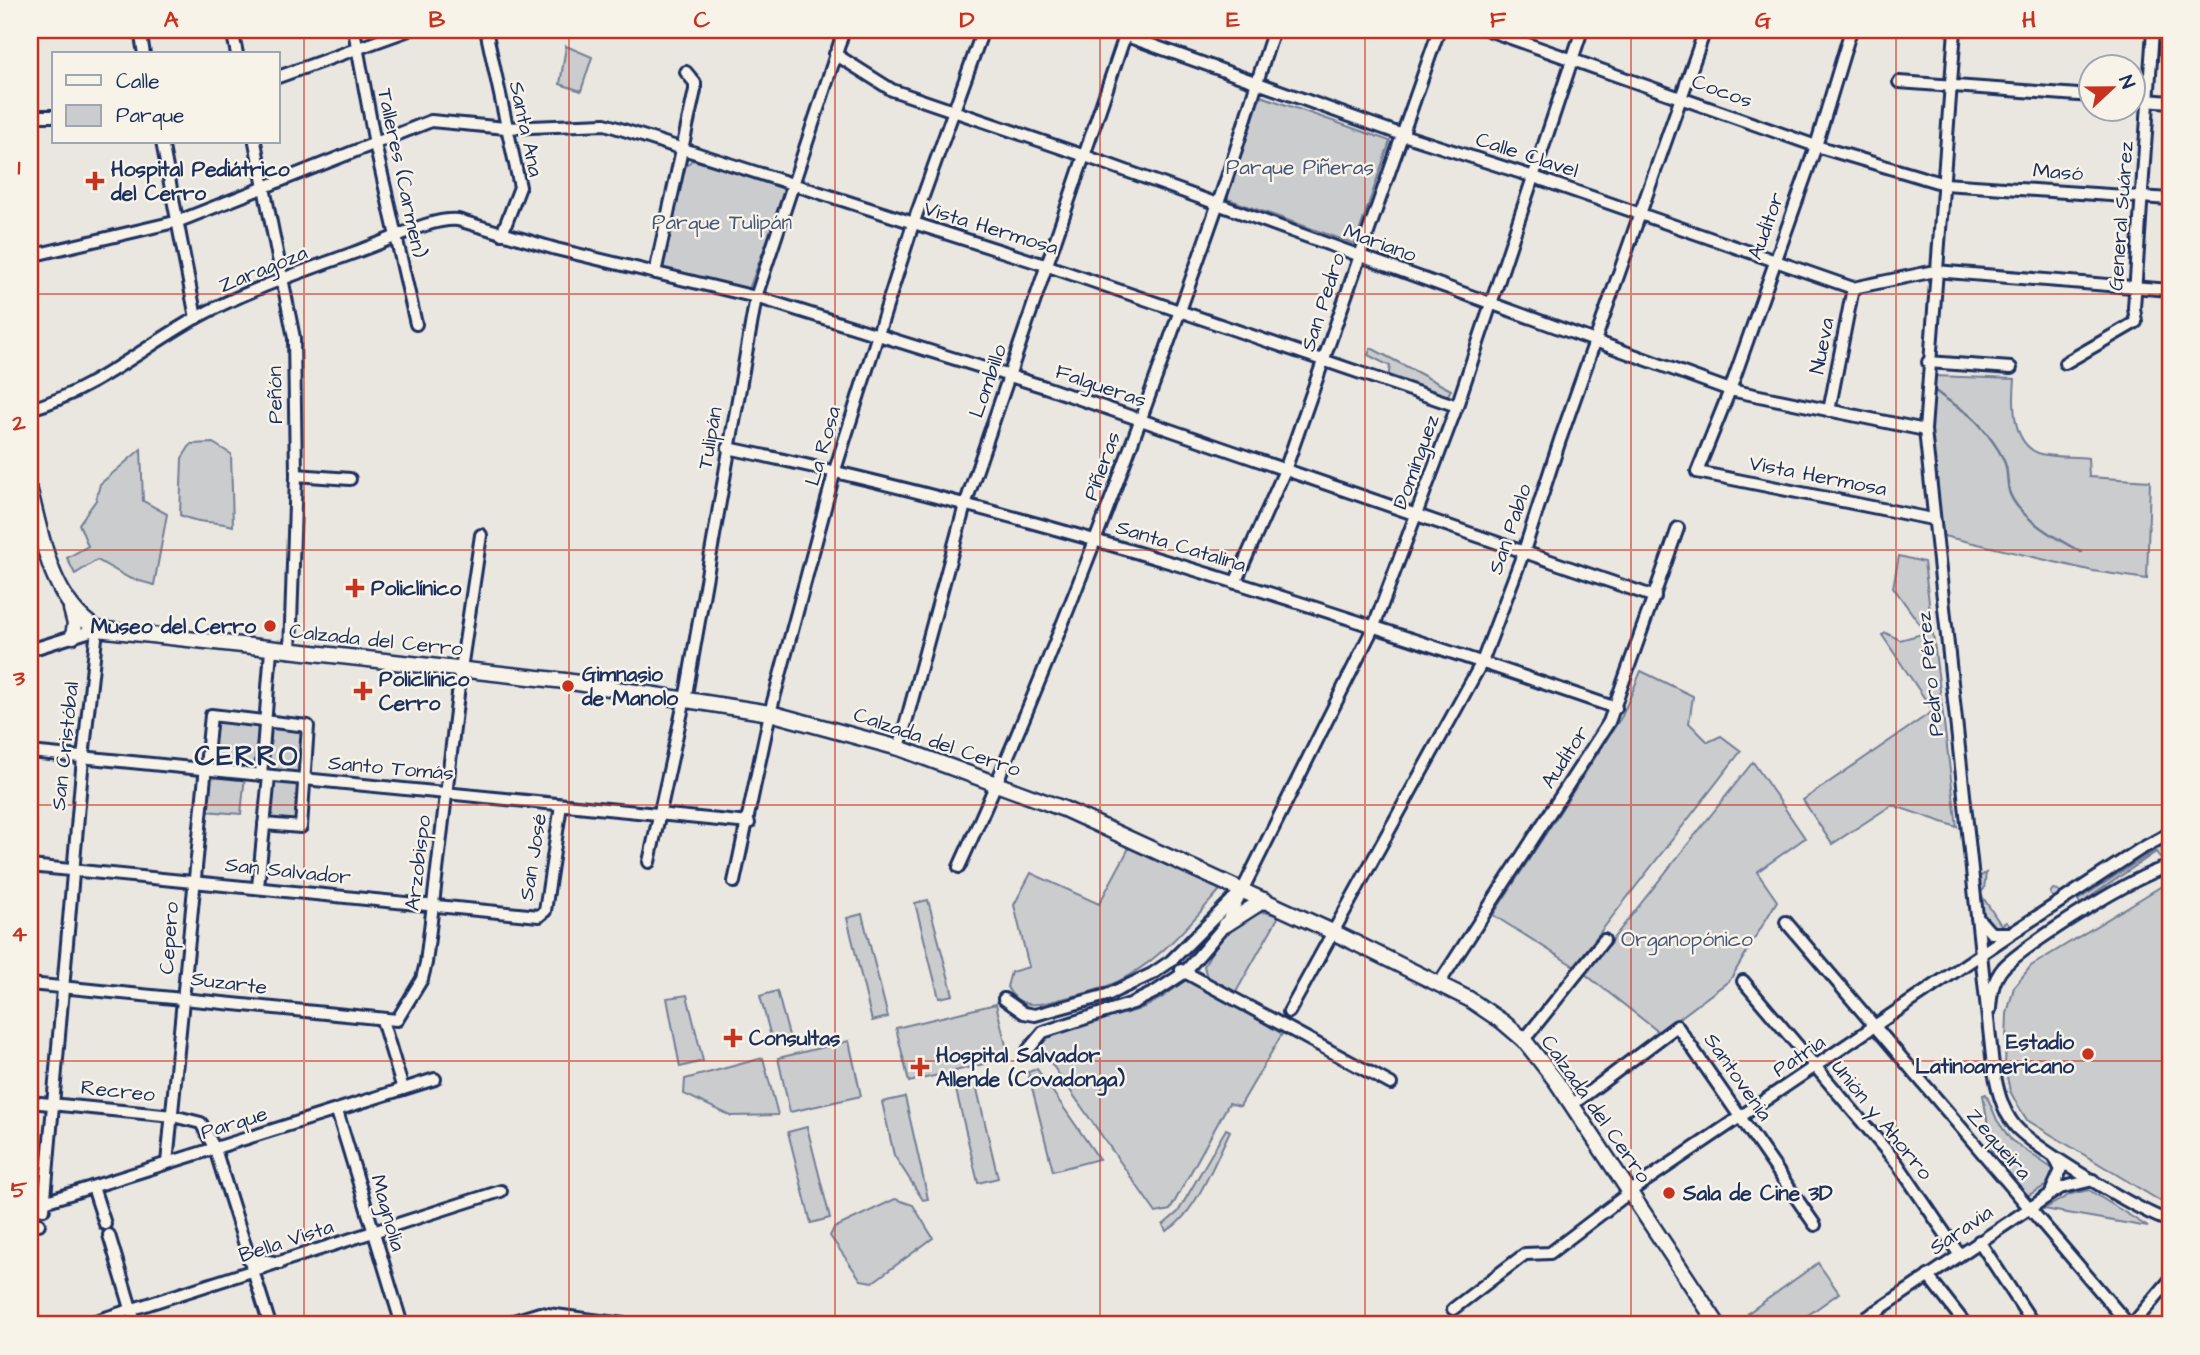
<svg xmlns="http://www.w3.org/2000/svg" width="2200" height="1355" font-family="'Architects Daughter',sans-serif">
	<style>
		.green { fill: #cbcccd; stroke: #737e96; stroke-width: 2 }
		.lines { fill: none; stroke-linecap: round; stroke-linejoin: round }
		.stream { stroke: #6d7892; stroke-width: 2.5 }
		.minor-casing { stroke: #1b2f5e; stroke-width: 16 }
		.major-casing { stroke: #1b2f5e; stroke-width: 19 }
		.minor { stroke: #f7f3e8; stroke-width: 10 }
		.major { stroke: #f7f3e8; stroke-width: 14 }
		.grid { fill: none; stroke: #c8321e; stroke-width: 2; stroke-opacity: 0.55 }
		.poi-dot { fill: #c8321e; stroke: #f7f3e8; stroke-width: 2.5 }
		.labels { text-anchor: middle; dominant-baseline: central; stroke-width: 5; stroke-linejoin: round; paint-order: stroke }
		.street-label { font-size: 21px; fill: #1b2f5e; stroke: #f7f3e8 }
		.park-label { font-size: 21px; fill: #47567a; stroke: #f7f3e8 }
		.poi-label { font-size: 21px; font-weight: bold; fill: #1b2f5e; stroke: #f7f3e8; text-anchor: start }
		.district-label { font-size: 28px; font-weight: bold; letter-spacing: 2px; fill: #1b2f5e; stroke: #f7f3e8 }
		.neatline { fill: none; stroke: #c8321e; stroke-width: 2.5 }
		.grid-label { font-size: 23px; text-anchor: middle; font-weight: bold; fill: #c8321e }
	</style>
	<rect width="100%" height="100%" fill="#eae7e0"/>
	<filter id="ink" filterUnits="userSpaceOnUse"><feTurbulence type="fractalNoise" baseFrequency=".0143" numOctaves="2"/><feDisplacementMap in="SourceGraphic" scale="14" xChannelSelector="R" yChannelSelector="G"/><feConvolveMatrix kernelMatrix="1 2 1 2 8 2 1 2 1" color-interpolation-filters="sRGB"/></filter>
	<g filter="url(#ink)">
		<g class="green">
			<path d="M566 46 592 57 581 91 560 84Z"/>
			<path d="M1261 96 1390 141 1355 244 1225 198Z"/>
			<path d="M692 160 780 185 785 193 749 289 665 272 662 268 685 167Z"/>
			<path d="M1371 348 1451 390 1446 398 1388 378 1390 366 1368 355Z"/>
			<path d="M1934 376 2015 379C2013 402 2011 442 2038 453 2052 458 2073 456 2088 458L2089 477 2150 481 2147 579 2093 571 1939 535 1931 432Z"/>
			<path d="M213 443 231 454 233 526C211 520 201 525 180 515L182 458 191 444Z"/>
			<path d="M141 449 143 501 167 514 154 585 129 578 97 560 75 574 67 558 88 546 79 524 96 500 100 484Z"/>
			<path d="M1899 556 1924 562 1957 827 1892 805 1832 844 1803 800 1933 711 1882 635 1886 633 1900 640 1926 633 1893 587Z"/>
			<path d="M1641 671 1693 696 1689 723 1708 742 1721 736 1741 751 1574 966 1493 915 1622 716Z"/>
			<path d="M213 717 305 728 298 824 268 821 271 779 245 776 241 814 205 811Z"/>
			<path d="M1753 762 1805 838 1757 872 1777 901 1730 980 1660 1033 1585 974Z"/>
			<path d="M2170 841V856L2160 858 2156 852 2087 899V904L2081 905 2078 900Z"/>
			<path d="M1129 848 1220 890C1187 927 1153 969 1105 987 1090 993 1073 996 1058 1000 1037 1006 1018 1009 1007 987L1011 972 1029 967 1014 905 1031 873 1099 904Z"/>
			<path d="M1986 873 1984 889 1980 893 2001 925 2006 922 2010 926 2053 898 2050 893 2053 889 2058 890 2060 896 2011 929 1995 930 1983 921 1976 879Z"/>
			<path d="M2170 881V1207L2027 1120 2017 1104 2010 1091 2005 1067 2007 1014 2014 987 2031 966Z"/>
			<path d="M928 900 953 995 939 998 915 903Z"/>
			<path d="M1264 912 1279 916 1236 992 1207 978 1204 966C1215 943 1238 916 1264 912Z"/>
			<path d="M862 914 888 1017 872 1021 847 918Z"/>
			<path d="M1188 977 1282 1034 1240 1106 1229 1103 1170 1210 1156 1213 1044 1053 1042 1042C1054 1026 1115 1018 1137 1010 1157 1003 1172 992 1188 977Z"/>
			<path d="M777 991 790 1039 773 1044 760 996Z"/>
			<path d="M687 995 703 1061 680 1067 667 998Z"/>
			<path d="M996 1004 1009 1058 909 1082 896 1028Z"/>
			<path d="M849 1041 861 1096 790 1112 778 1058Z"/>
			<path d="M763 1058 778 1115 731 1116 684 1094 685 1079Z"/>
			<path d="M1037 1069 1099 1159 1053 1171 1028 1072Z"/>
			<path d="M976 1085 998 1178 978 1183 956 1090Z"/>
			<path d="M1986 1094 1997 1120 2011 1140 2053 1169 2055 1176 2051 1183 2027 1196 1993 1156 1983 1095Z"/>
			<path d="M905 1097 928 1199 923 1200 894 1155 882 1102Z"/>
			<path d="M807 1127 830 1218 811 1223 788 1132Z"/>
			<path d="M1226 1129 1230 1131C1216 1159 1194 1218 1166 1231L1163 1225 1178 1212Z"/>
			<path d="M2089 1190 2148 1227 2044 1209 2071 1194Z"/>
			<path d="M895 1199 913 1205 933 1238 873 1282 861 1280 830 1236 834 1228Z"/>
			<path d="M1818 1263 1839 1293 1794 1325H1757L1748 1313Z"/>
		</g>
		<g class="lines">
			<path class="stream" d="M1933 389C1950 404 1970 411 1984 430 1992 440 2003 454 2006 467 2008 476 2007 486 2010 494 2020 519 2059 540 2081 552"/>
			<g class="minor-casing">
				<g id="minor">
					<path d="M140 30 144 54"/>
					<path d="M232 30 237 54"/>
					<path d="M354 30 375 144 416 324"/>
					<path d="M486 30 520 187 502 234"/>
					<path d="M1110 30 1400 134 1534 177 1853 288 1935 271 2170 290"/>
					<path d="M1488 30 1816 146 1944 184 2170 199"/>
					<path d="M1851 30 1816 146 1730 390 1697 472 1932 519"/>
					<path d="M1955 30 1925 430 1993 1066C1997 1087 2001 1109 2015 1126 2033 1147 2143 1214 2170 1221"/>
					<path d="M835 54 892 90 1085 156 1730 390 1925 430"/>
					<path d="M278 77 409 30"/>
					<path d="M1899 82 2092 96"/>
					<path d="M2134 99 2170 102"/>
					<path d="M30 116H54"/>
					<path d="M162 142 196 318"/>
					<path d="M255 142 294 338 296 475 290 652"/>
					<path d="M30 256 179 221 431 121 506 128 605 124 1048 266 1457 406"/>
					<path d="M655 273 695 90V83L686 72"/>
					<path d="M1928 362 2011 368"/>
					<path d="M2065 363 2136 322 2134 308 2153 30"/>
					<path d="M30 409C89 393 141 349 194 319 249 288 312 269 372 246 397 237 431 218 458 220L556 249 756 297 1045 387 1655 597"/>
					<path d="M1829 411 1853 288"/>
					<path d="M728 448C1030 511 1324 608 1616 708"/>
					<path d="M296 475 350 479"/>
					<path d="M1235 583 1285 470 1439 30"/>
					<path d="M30 650 97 629 83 758 44 1209 30 1206"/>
					<path d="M899 748 965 505 1127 30"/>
					<path d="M30 752 749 823"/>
					<path d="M261 775 271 650"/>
					<path d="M649 862 687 689 756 297 844 30"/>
					<path d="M30 866 539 916 545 911 561 805"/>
					<path d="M959 867C1057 652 1139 429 1217 206 1238 148 1254 88 1274 30"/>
					<path d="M734 882 770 713 835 470 913 224 983 30"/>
					<path d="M258 887 269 776"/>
					<path d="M1977 917 1991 933H2009"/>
					<path d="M1786 922 2129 1325"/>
					<path d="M1181 970 1391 1084"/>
					<path d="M1743 981 1897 1163 1959 1254"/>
					<path d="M30 984 397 1020 422 979 426 963 461 669 481 535"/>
					<path d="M1438 985 1609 722 1678 528"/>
					<path d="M1004 999 1024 1013 1035 1015 1107 995 1152 974 1171 961 1235 897"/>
					<path d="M1990 1009C1991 994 1993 980 2003 968 2023 946 2142 870 2170 867"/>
					<path d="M1289 1012 1482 662 1524 551 1560 440 1705 30"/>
					<path d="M382 1020 403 1089"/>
					<path d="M1524 1040 1604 940"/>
					<path d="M1028 1050 1043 1032 1133 1003 1155 992 1184 973 1225 925 1374 626 1457 406 1582 30"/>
					<path d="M30 1102 173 1116 201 1123 215 1149 270 1325"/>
					<path d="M1572 1105 1677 1026 1815 1225"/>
					<path d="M337 1111 402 1325"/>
					<path d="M167 1163 211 715 308 726 301 827 264 824"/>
					<path d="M93 1187 105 1224"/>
					<path d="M2052 1190 2061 1170 2055 1158"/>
					<path d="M44 1202 435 1079"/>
					<path d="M30 1223 39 1224"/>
					<path d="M109 1235 136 1325"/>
					<path d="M1979 1241 2034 1325"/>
					<path d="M248 1258 280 1263"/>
					<path d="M1928 1276 1966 1325"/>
					<path d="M1453 1309 1525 1254 1550 1253 1638 1186 2012 933 2139 850 2170 833"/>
					<path d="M1874 1312 1885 1325"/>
					<path d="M83 1325 501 1191"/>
					<path d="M500 1325 540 1313 631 1325"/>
					<path d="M1856 1325 2060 1188 2093 1180"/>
					<path d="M2132 1325 2170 1280"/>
				</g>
			</g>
			<g class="major-casing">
				<g id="major">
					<path d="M30 491C42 539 52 602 97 629L565 681 770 713 899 748 1064 809 1335 933 1469 999 1503 1022 1524 1040 1556 1081 1718 1325"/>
					<path d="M71 609 75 624 73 636"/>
					<path d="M1225 925 1264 900"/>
				</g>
			</g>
			<use href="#minor" class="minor"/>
			<use href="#major" class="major"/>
		</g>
	</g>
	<path class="grid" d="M304 30V1325M569 30V1325M835 30V1325M1100 30V1325M1365 30V1325M1631 30V1325M1896 30V1325M30 294H2170M30 550H2170M30 805H2170M30 1061H2170"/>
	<g class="poi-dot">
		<path d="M91.5 170.5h7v7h7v7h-7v7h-7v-7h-7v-7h7z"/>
		<path d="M351.5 577.5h7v7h7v7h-7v7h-7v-7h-7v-7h7z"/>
		<circle cx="270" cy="626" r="7"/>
		<circle cx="568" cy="686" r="7"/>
		<path d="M359.5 680.5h7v7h7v7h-7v7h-7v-7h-7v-7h7z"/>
		<path d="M729.5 1027.5h7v7h7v7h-7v7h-7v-7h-7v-7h7z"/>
		<circle cx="2088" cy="1054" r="7"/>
		<path d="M916.5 1056.5h7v7h7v7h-7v7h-7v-7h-7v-7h7z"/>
		<circle cx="1669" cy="1193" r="7"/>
	</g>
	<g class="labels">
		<g class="street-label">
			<text transform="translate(1722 91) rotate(20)">Cocos</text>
			<text transform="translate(526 129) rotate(78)">Santa Ana</text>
			<text transform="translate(1527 155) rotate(18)">Calle Clavel</text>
			<text transform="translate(2058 172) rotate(4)">Masó</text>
			<text transform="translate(402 173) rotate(78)">Talleres (Carmen)</text>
			<text transform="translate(2121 216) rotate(-86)">General Suárez</text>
			<text transform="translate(1766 226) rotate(-70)">Auditor</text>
			<text transform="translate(991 228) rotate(17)">Vista Hermosa</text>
			<text transform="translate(1380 243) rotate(20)">Mariano</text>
			<text transform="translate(263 269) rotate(-22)">Zaragoza</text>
			<text transform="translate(1323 302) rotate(-72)">San Pedro</text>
			<text transform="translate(1822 346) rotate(-79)">Nueva</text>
			<text transform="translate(988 381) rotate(-71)">Lombillo</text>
			<text transform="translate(1101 386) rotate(19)">Falgueras</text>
			<text transform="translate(275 395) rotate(-91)">Peñón</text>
			<text transform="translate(710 438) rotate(-80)">Tulipán</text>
			<text transform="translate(823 446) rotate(-74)">La Rosa</text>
			<text transform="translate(1416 462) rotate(-70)">Domínguez</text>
			<text transform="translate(1102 466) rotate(-70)">Piñeras</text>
			<text transform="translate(1818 476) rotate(11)">Vista Hermosa</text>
			<text transform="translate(1510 529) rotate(-71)">San Pablo</text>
			<text transform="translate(1181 546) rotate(17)">Santa Catalina</text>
			<text transform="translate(376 640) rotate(6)">Calzada del Cerro</text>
			<text transform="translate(1930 674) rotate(-96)">Pedro Pérez</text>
			<text transform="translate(937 742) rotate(19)">Calzada del Cerro</text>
			<text transform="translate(65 746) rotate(-84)">San Cristóbal</text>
			<text transform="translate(1565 757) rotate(-57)">Auditor</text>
			<text transform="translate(391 768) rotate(5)">Santo Tomás</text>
			<text transform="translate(533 857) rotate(-81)">San José</text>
			<text transform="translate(418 863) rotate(-83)">Arzobispo</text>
			<text transform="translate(288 871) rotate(6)">San Salvador</text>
			<text transform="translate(169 938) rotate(-86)">Cepero</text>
			<text transform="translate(229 983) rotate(7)">Suzarte</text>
			<text transform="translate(1799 1056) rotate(-34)">Patria</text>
			<text transform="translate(1738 1077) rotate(55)">Santovenia</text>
			<text transform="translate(118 1091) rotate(6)">Recreo</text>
			<text transform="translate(1596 1109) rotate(55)">Calzada del Cerro</text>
			<text transform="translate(1882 1120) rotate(51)">Unión y Ahorro</text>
			<text transform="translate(234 1123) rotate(-17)">Parque</text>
			<text transform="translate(1999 1144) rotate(49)">Zequeira</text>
			<text transform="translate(388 1213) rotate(74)">Magnolia</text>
			<text transform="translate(1961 1230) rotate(-34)">Saravia</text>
			<text transform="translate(286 1241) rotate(-18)">Bella Vista</text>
		</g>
		<g class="park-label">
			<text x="1300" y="167">Parque Piñeras</text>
			<text x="722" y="222">Parque Tulipán</text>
			<text x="1687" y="939">Organopónico</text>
		</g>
		<g class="poi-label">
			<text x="111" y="169">Hospital Pediátrico<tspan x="111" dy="24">del Cerro</tspan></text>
			<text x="371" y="588">Policlínico</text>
			<text x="256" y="626" text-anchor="end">Museo del Cerro</text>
			<text x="582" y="674">Gimnasio<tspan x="582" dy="24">de Manolo</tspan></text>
			<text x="379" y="679">Policlínico<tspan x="379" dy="24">Cerro</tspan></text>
			<text x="749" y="1038">Consultas</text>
			<text x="2074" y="1042" text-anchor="end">Estadio<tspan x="2074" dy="24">Latinoamericano</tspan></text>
			<text x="936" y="1055">Hospital Salvador<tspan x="936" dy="24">Allende (Covadonga)</tspan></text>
			<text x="1683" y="1193">Sala de Cine 3D</text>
		</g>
		<g class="district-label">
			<text x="247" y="756">CERRO</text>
		</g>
	</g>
	<rect width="2200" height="1355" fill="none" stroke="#f7f3e8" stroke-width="77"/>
	<rect x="52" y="52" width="228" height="91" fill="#f7f3e8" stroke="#9fa5b1" stroke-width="2"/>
	<rect x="66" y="75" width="35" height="10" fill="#f7f3e8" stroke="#9fa5b1" stroke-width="2"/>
	<text x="116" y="88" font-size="21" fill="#1b2f5e">Calle</text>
	<rect x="66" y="105" width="35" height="21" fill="#cbcccd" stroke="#9fa5b1" stroke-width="2"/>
	<text x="116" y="122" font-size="21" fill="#1b2f5e">Parque</text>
	<g transform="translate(2112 88) rotate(68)"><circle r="33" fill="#f7f3e8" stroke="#9fa5b1" stroke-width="2"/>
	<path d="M0-5L12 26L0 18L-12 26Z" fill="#c8321e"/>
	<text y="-10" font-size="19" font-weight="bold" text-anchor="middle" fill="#1b2f5e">N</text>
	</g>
	<rect x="38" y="38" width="2124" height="1278" class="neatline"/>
	<g class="grid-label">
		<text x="171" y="27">A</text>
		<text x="437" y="27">B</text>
		<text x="702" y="27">C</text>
		<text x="967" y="27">D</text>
		<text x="1233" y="27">E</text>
		<text x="1498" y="27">F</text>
		<text x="1763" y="27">G</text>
		<text x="2029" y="27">H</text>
		<text x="19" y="174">1</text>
		<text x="19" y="430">2</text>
		<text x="19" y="685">3</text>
		<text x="19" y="941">4</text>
		<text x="19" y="1197">5</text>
	</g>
</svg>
